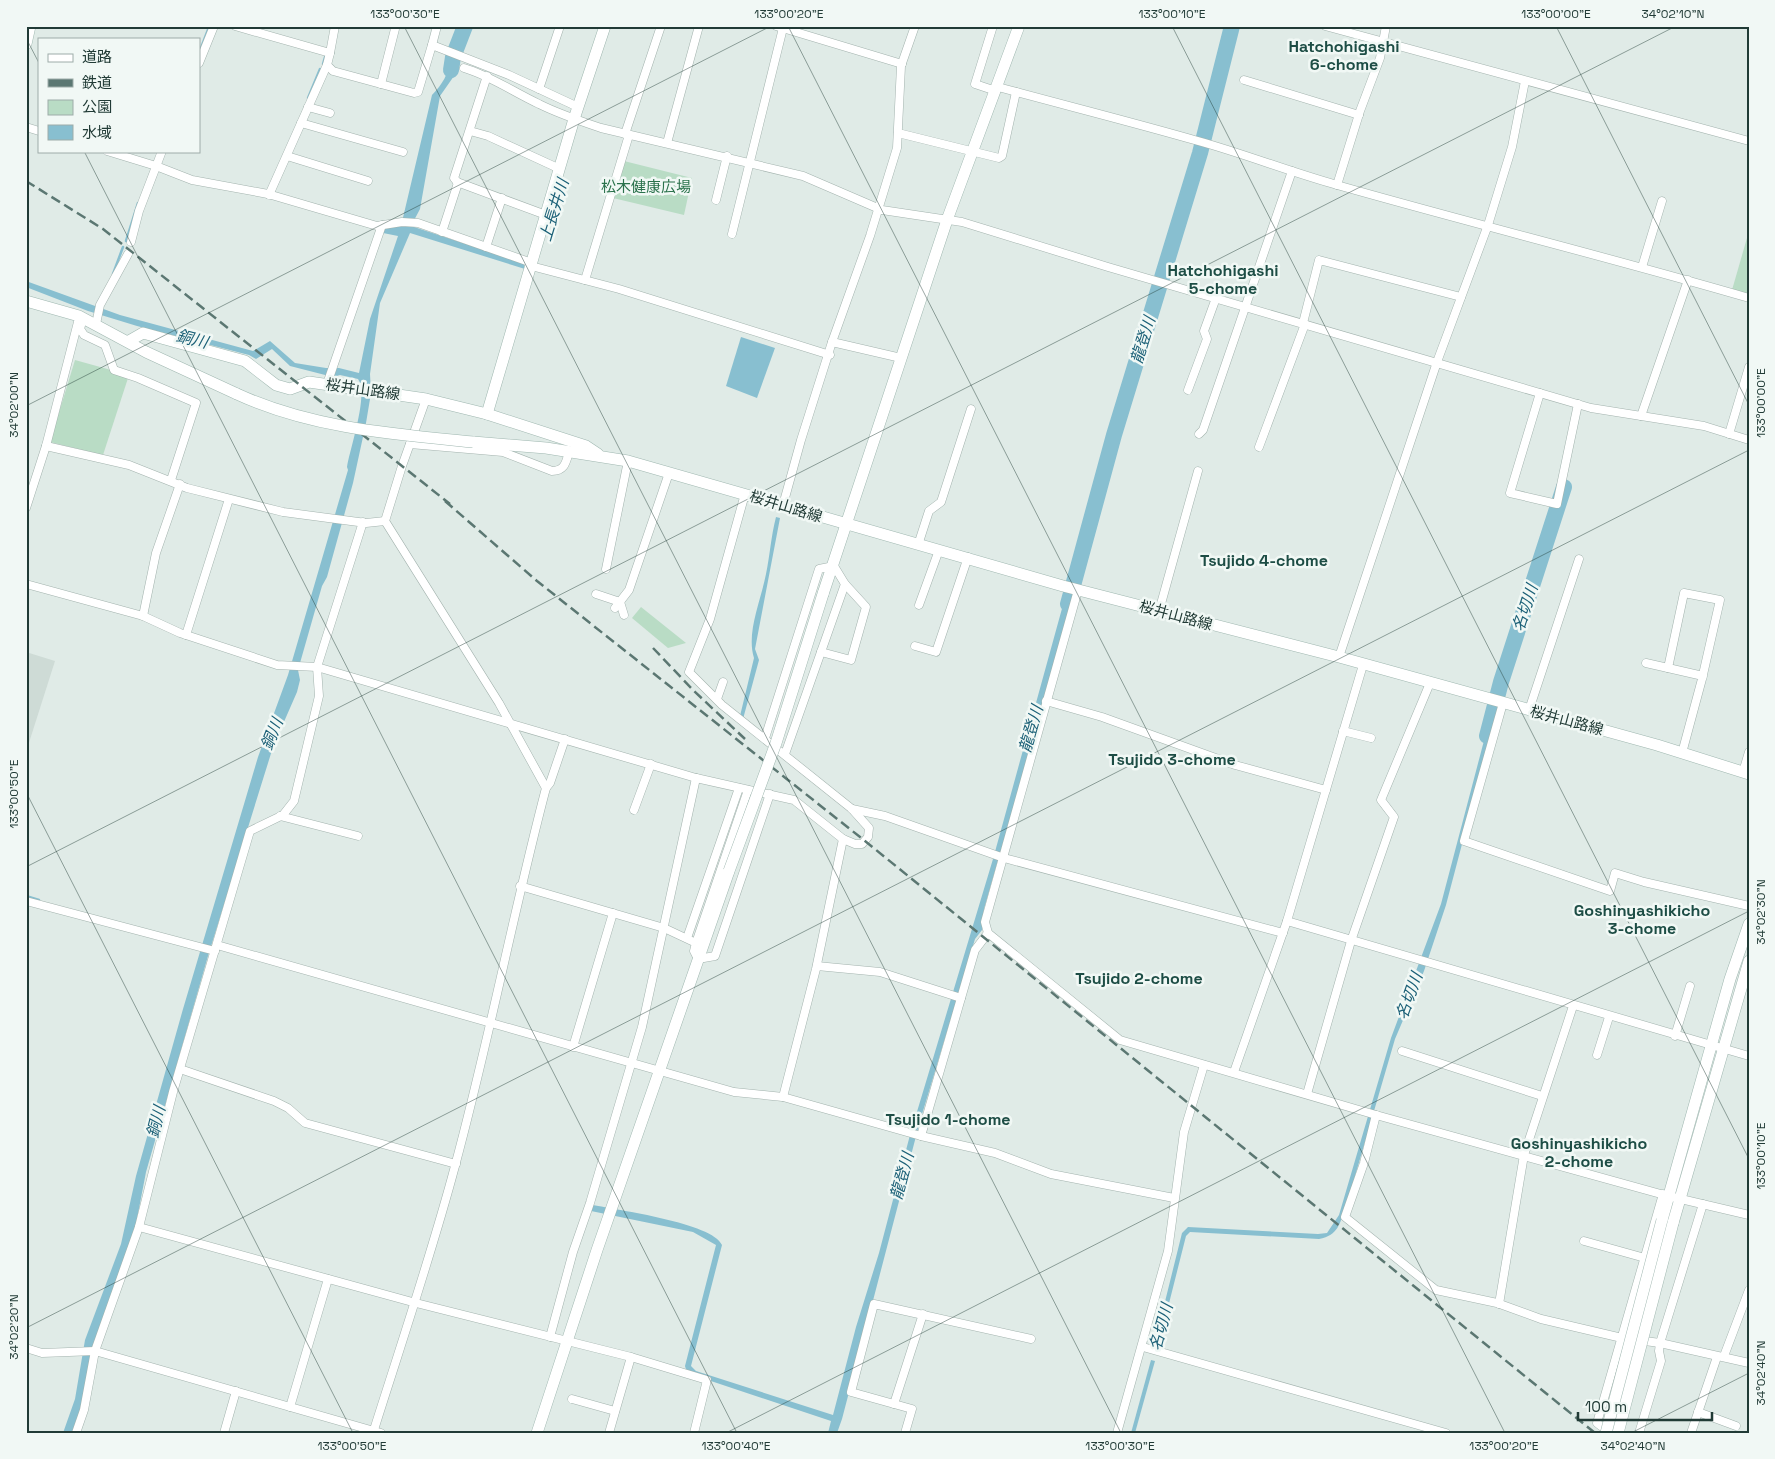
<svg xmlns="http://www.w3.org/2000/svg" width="1775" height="1459" font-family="'Space Grotesk','Noto Sans JP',sans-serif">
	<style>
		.built { fill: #cedbd6 }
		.green { fill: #b9dcc5 }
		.water { fill: #88bfd0 }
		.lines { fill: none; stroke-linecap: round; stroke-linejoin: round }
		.stream { stroke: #88bfd0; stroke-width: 2.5 }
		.river { stroke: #88bfd0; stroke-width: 16 }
		.street-casing { stroke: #a3b3ae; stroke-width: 9 }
		.secondary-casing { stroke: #9fb7b0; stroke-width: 12 }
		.street { stroke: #fff; stroke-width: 8 }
		.secondary { stroke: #fff; stroke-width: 11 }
		.rail { stroke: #5b7772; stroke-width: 2.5; stroke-dasharray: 10 5; stroke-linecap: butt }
		.secondary-bridge-casing { stroke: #9fb7b0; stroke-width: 12; stroke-linecap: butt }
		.secondary-bridge { stroke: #fff; stroke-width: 11 }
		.ticks { fill: none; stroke: #213b36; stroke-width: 1; stroke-opacity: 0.45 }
		.labels { text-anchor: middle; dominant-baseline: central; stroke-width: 5; stroke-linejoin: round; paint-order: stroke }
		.park-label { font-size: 15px; fill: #2b724c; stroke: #f1f8f5 }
		.street-label { font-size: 15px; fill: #213b36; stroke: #f1f8f5 }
		.neighbourhood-label { font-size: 16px; font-weight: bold; fill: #1d4d45; stroke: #f1f8f5 }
		.water-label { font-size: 16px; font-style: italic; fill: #1b6077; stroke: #f1f8f5 }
		.neatline { fill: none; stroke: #213b36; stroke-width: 2 }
		.ticks-label { font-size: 12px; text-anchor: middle; fill: #213b36 }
	</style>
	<rect width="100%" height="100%" fill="#e0ebe7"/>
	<path class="built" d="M26 652 55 661 27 749 26 748Z"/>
	<g class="green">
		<path d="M624 161 692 178 684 215 613 198Z"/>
		<path d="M1749 231V294L1732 290Z"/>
		<path d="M75 360 129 375 103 455 50 442Z"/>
		<path d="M641 607 686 643 668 648 632 618Z"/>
	</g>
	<g class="water">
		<path d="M449 56 458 57 454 76 440 96 420 209 411 226 524 263 525 269 410 233 380 303 370 374 371 393 366 423 353 483 327 577 322 586 298 670 300 680 297 692 273 747 208 956 146 1172 136 1224 94 1344 82 1406 72 1433H63L75 1399 85 1340 121 1244 136 1176 183 1009 258 757 288 675 348 470 347 467C350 448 369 394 358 379L340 375 333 377 290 366 272 349 256 359 249 355 137 326 88 311 26 287V281L120 315 253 351 270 341 295 363 326 368H339L359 373 370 319 398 236 383 233V228L401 226 432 95C443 83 450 73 449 56Z"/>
		<path d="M741 337 775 348 757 398 726 386Z"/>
		<path d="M776 517 780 518 755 649 759 660 743 719 740 716 754 658C746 633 761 600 766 574 770 555 771 536 776 517Z"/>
		<path d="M1066 594 1074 596 984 909 982 930 975 939 920 1121 842 1419 837 1433H828L831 1421 687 1373 685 1366 716 1245 693 1232 591 1211 593 1205C617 1210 713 1223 722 1245L691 1366 696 1371 833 1415 856 1327 879 1253 910 1135 993 859Z"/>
		<path d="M1491 714 1496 715 1446 905 1424 971 1395 1039 1346 1207C1339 1224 1339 1235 1319 1239L1190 1232 1186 1236 1158 1347 1154 1346 1182 1233 1188 1227 1318 1234 1327 1233 1339 1215 1391 1038 1441 904Z"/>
		<path d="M1151 1360 1155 1361 1135 1433H1131Z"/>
	</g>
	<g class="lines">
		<g class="stream">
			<path d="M199 53 209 27"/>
			<path d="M323 64 325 57"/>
			<path d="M308 98 320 69"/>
			<path d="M126 241 138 203"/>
			<path d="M113 274 123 247"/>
			<path d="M26 896 39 900"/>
		</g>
		<g class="river">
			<path d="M451 70 453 57 465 26"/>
			<path d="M1068 604 1114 435 1200 153 1232 26"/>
			<path d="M1487 736 1501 682 1564 487"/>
		</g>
		<g class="street-casing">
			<g id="street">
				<path d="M235 26 330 53 327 65 333 71 414 93 418 92 432 45 509 75 578 107"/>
				<path d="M776 26 902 64"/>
				<path d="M993 26 975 84 996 91"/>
				<path d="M1325 26 1749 141"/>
				<path d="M432 45 437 26"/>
				<path d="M330 53 335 26"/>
				<path d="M199 63 214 26"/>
				<path d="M464 68C491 76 513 92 539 104 559 114 580 121 601 128L803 176 882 210 962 222 1108 267 1591 408 1704 426 1749 440"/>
				<path d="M1244 80 1359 115"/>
				<path d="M381 84 395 29"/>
				<path d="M998 87C1064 105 1132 122 1198 141 1245 154 1290 172 1337 185 1474 224 1612 258 1749 298"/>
				<path d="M539 89 560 26"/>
				<path d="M308 107 330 113"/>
				<path d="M301 123 403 152"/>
				<path d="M26 127 39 131"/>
				<path d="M470 131 488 136 560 169"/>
				<path d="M898 133 999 158 1002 156 1016 92"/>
				<path d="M625 134 661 26"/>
				<path d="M667 143 699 26"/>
				<path d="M107 151 156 166 192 180 268 194 377 226 402 222 418 223 532 263"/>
				<path d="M287 156 368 181"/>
				<path d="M457 182 546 215"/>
				<path d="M1337 185 1360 111 1380 58 1386 26"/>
				<path d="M269 195 327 65"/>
				<path d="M716 200 727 156"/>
				<path d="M442 232 458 183 454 178 487 76"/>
				<path d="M732 234 783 28"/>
				<path d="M131 242 139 211 162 151"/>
				<path d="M486 247 502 198"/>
				<path d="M531 266 619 289 830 355"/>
				<path d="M1642 267 1662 201"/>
				<path d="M585 280 629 135"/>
				<path d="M83 318 80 329 84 335 105 345 114 370 138 378 196 403 171 480"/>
				<path d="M1303 323 1319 260 1461 297"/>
				<path d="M96 324 100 305 128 254"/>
				<path d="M832 342 901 358"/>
				<path d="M327 384 382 225"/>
				<path d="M1188 390 1207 339 1204 331 1216 298"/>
				<path d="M1540 393 1510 493 1557 504 1578 404"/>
				<path d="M1641 416 1688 280"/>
				<path d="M1199 434 1203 430 1292 171"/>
				<path d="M1729 434 1749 367"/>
				<path d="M410 444 503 452 552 471C565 471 566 462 569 452"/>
				<path d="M46 446 129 465 187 488 283 512 366 523 385 521"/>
				<path d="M1259 447 1305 324"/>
				<path d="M783 505 801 440 832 342 870 236 897 148 901 66 915 26"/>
				<path d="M26 508 46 446 78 322"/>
				<path d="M918 545 929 511 941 502 971 409"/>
				<path d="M606 569 628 461"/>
				<path d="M26 584 143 616 180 633 277 665 317 667 696 778 794 800 843 839 855 844H862L868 837 869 828 852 809 722 705 689 672 710 619 745 494"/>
				<path d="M1078 590 985 922 988 933 1120 1040 1376 1115 1668 1196 1749 1215"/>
				<path d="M596 594 620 602 624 615"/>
				<path d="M919 605 939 550"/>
				<path d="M615 608 629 590 669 473"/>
				<path d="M1159 611 1198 471"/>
				<path d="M143 616 156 553 180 484"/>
				<path d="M186 635 229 499"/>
				<path d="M915 646 936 652 968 557"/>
				<path d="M821 652 851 660 866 607 845 584"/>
				<path d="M1339 657 1437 362 1488 225 1512 147 1525 81"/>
				<path d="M1646 663 1668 668"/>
				<path d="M717 699 723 682"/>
				<path d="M1046 701 1102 717 1235 765 1326 790"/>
				<path d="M1503 703 1464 841 1610 891 1615 873 1644 882 1749 906"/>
				<path d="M1529 710 1579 559"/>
				<path d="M1343 731 1371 738"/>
				<path d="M765 738 819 569 834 566 845 584 785 754"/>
				<path d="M1682 753 1702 679 1720 600 1684 593 1668 668 1703 676"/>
				<path d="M1743 772 1749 752"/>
				<path d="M546 788 550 783 565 739"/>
				<path d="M748 790 696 943 694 951 698 959 715 956 770 794"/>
				<path d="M852 809 885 816 1004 858 1283 933"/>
				<path d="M634 810 651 764"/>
				<path d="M280 816 358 836"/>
				<path d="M520 886 664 928 696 943"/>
				<path d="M26 901 215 951"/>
				<path d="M1287 921 1749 1056"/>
				<path d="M687 938 739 788"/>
				<path d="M217 945 734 1092 783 1097 921 1136 995 1153 1051 1174 1174 1198"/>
				<path d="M817 966 880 972 961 998"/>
				<path d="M1675 1036 1690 986"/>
				<path d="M573 1047 613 913"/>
				<path d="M1402 1051 1542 1096"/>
				<path d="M1597 1055 1609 1017"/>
				<path d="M180 1069 274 1101 288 1108 305 1123 456 1164"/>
				<path d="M1234 1072 1287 921 1363 665"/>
				<path d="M1307 1094 1351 941 1394 817 1381 800 1430 683"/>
				<path d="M783 1097 816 969 843 839"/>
				<path d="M1376 1115 1364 1163 1345 1217 1436 1290 1497 1303 1541 1319 1622 1338 1660 1343 1749 1363"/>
				<path d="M921 1136 975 950 988 933"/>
				<path d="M139 1227 416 1303 631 1357 707 1380 694 1433"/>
				<path d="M1584 1241 1645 1258"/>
				<path d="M1499 1304 1524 1155 1573 1006"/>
				<path d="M550 1337 573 1252 590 1203 642 1027 696 778"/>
				<path d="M1143 1347 1446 1433"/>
				<path d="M26 1348 42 1353 95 1351 381 1433"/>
				<path d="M1724 1356 1749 1290"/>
				<path d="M572 1399 615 1411"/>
				<path d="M894 1404 923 1314"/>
				<path d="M290 1407 328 1279"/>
				<path d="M1698 1412 1736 1426"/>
				<path d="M1609 1432 1597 1423 1663 1194"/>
				<path d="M76 1433 84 1410 95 1351 139 1227 173 1092 250 831 283 815 294 801 319 696 317 667 363 522"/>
				<path d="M224 1433 236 1391"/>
				<path d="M373 1433C401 1344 431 1256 455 1166 489 1041 513 913 546 788L499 703 385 521 402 466 426 399"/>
				<path d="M609 1433 631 1357"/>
				<path d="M905 1433 912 1409 851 1392 874 1304 1031 1339"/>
				<path d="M1117 1433 1168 1251 1184 1132 1204 1065"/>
				<path d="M1639 1433 1661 1361 1659 1351 1660 1343 1703 1204"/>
				<path d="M1691 1433 1717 1357"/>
			</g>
		</g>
		<g class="secondary-casing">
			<g id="secondary">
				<path d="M26 44 30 26"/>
				<path d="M26 301 79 316 146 352 237 394"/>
				<path d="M129 341 143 333 245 361 276 385 290 389 309 382 426 399 487 414 586 446 598 454"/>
				<path d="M487 414 574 119 605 26"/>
				<path d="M473 442 546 448 628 461 1063 586 1339 657 1657 745 1749 774"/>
				<path d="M823 594 947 220 1019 26"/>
				<path d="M1662 1220 1730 979 1749 924"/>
				<path d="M1673 1223 1749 961"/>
				<path d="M537 1433 597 1250 729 871"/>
			</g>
		</g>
		<use href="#street" class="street"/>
		<use href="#secondary" class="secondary"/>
		<g class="rail">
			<path d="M26 181 103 229 450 504"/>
			<path d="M445 501 537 581 865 841 1595 1433"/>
			<path d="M653 648 694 691 745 739"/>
		</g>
		<g class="secondary-bridge-casing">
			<g id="secondary-bridge">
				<path d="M237 394C311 428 392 434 473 442"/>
				<path d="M729 871 776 743 823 594"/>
				<path d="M1606 1433 1662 1220"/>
				<path d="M1618 1433 1673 1223"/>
			</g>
		</g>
		<use href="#secondary-bridge" class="secondary-bridge"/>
	</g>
	<path class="ticks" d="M404 26 1121 1433M788 26 1505 1433M1172 26 1749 1159M1556 26 1749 405M26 38 39 63M84 151 737 1433M26 406 771 26M26 792 353 1433M26 867 1676 26M26 1328 1749 450M726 1433 1749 911M1631 1433 1749 1373"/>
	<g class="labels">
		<g class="park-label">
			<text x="646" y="186">松木健康広場</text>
		</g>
		<g class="street-label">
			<text transform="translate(363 389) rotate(8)">桜井山路線</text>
			<text transform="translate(786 506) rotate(17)">桜井山路線</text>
			<text transform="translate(1176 615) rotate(15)">桜井山路線</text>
			<text transform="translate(1567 720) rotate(15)">桜井山路線</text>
		</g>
		<g class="neighbourhood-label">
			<text x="1344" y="46">Hatchohigashi<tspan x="1344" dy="18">6-chome</tspan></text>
			<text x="1223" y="270">Hatchohigashi<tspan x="1223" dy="18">5-chome</tspan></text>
			<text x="1264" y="560">Tsujido 4-chome</text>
			<text x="1172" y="759">Tsujido 3-chome</text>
			<text x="1642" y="910">Goshinyashikicho<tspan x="1642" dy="18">3-chome</tspan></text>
			<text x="1139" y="978">Tsujido 2-chome</text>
			<text x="948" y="1119">Tsujido 1-chome</text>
			<text x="1579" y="1143">Goshinyashikicho<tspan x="1579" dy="18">2-chome</tspan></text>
		</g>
		<g class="water-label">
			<text transform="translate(554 210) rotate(-73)">上長井川</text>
			<text transform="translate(192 339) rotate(14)">銅川</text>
			<text transform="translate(1143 340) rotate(-73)">龍登川</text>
			<text transform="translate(1525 608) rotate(-72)">名切川</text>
			<text transform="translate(1031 729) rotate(-74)">龍登川</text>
			<text transform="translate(272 734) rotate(-68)">銅川</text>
			<text transform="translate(1409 996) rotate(-70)">名切川</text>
			<text transform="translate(156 1122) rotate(-76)">銅川</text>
			<text transform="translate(902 1176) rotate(-75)">龍登川</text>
			<text transform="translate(1161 1327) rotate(-75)">名切川</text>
		</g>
	</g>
	<rect width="1775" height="1459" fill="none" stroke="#f1f8f5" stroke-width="55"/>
	<rect x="38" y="38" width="162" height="115" fill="#f1f8f5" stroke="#9eaca9"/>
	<rect x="48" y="54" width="25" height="8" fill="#ffffff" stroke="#9eaca9"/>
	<text x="82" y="62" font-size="15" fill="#213b36">道路</text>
	<rect x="48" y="79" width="25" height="8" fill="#5b7772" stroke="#9eaca9"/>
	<text x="82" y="88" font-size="15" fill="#213b36">鉄道</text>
	<rect x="48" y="100" width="25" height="15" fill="#b9dcc5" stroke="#9eaca9"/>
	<text x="82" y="112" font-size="15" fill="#213b36">公園</text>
	<rect x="48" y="125" width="25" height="15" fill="#88bfd0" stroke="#9eaca9"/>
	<text x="82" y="138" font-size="15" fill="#213b36">水域</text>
	<path d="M1578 1412v8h134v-8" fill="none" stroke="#213b36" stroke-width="2.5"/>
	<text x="1585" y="1412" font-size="15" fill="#213b36" stroke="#f1f8f5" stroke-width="4" paint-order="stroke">100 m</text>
	<rect x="28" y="28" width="1720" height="1404" class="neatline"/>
	<g class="ticks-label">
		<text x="405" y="18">133°00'30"E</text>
		<text x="789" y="18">133°00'20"E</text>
		<text x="1172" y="18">133°00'10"E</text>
		<text x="1556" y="18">133°00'00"E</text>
		<text x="1673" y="18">34°02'10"N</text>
		<text transform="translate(1761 403) rotate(-90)" y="4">133°00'00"E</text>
		<text transform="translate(14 405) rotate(-90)" y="4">34°02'00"N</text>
		<text transform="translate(14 794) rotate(-90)" y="4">133°00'50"E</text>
		<text transform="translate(1761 912) rotate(-90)" y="4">34°02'30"N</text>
		<text transform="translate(1761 1156) rotate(-90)" y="4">133°00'10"E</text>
		<text transform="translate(14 1327) rotate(-90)" y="4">34°02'20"N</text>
		<text transform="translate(1761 1373) rotate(-90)" y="4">34°02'40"N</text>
		<text x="352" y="1450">133°00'50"E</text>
		<text x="736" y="1450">133°00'40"E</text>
		<text x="1120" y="1450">133°00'30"E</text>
		<text x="1504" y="1450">133°00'20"E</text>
		<text x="1633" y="1450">34°02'40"N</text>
	</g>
</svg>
